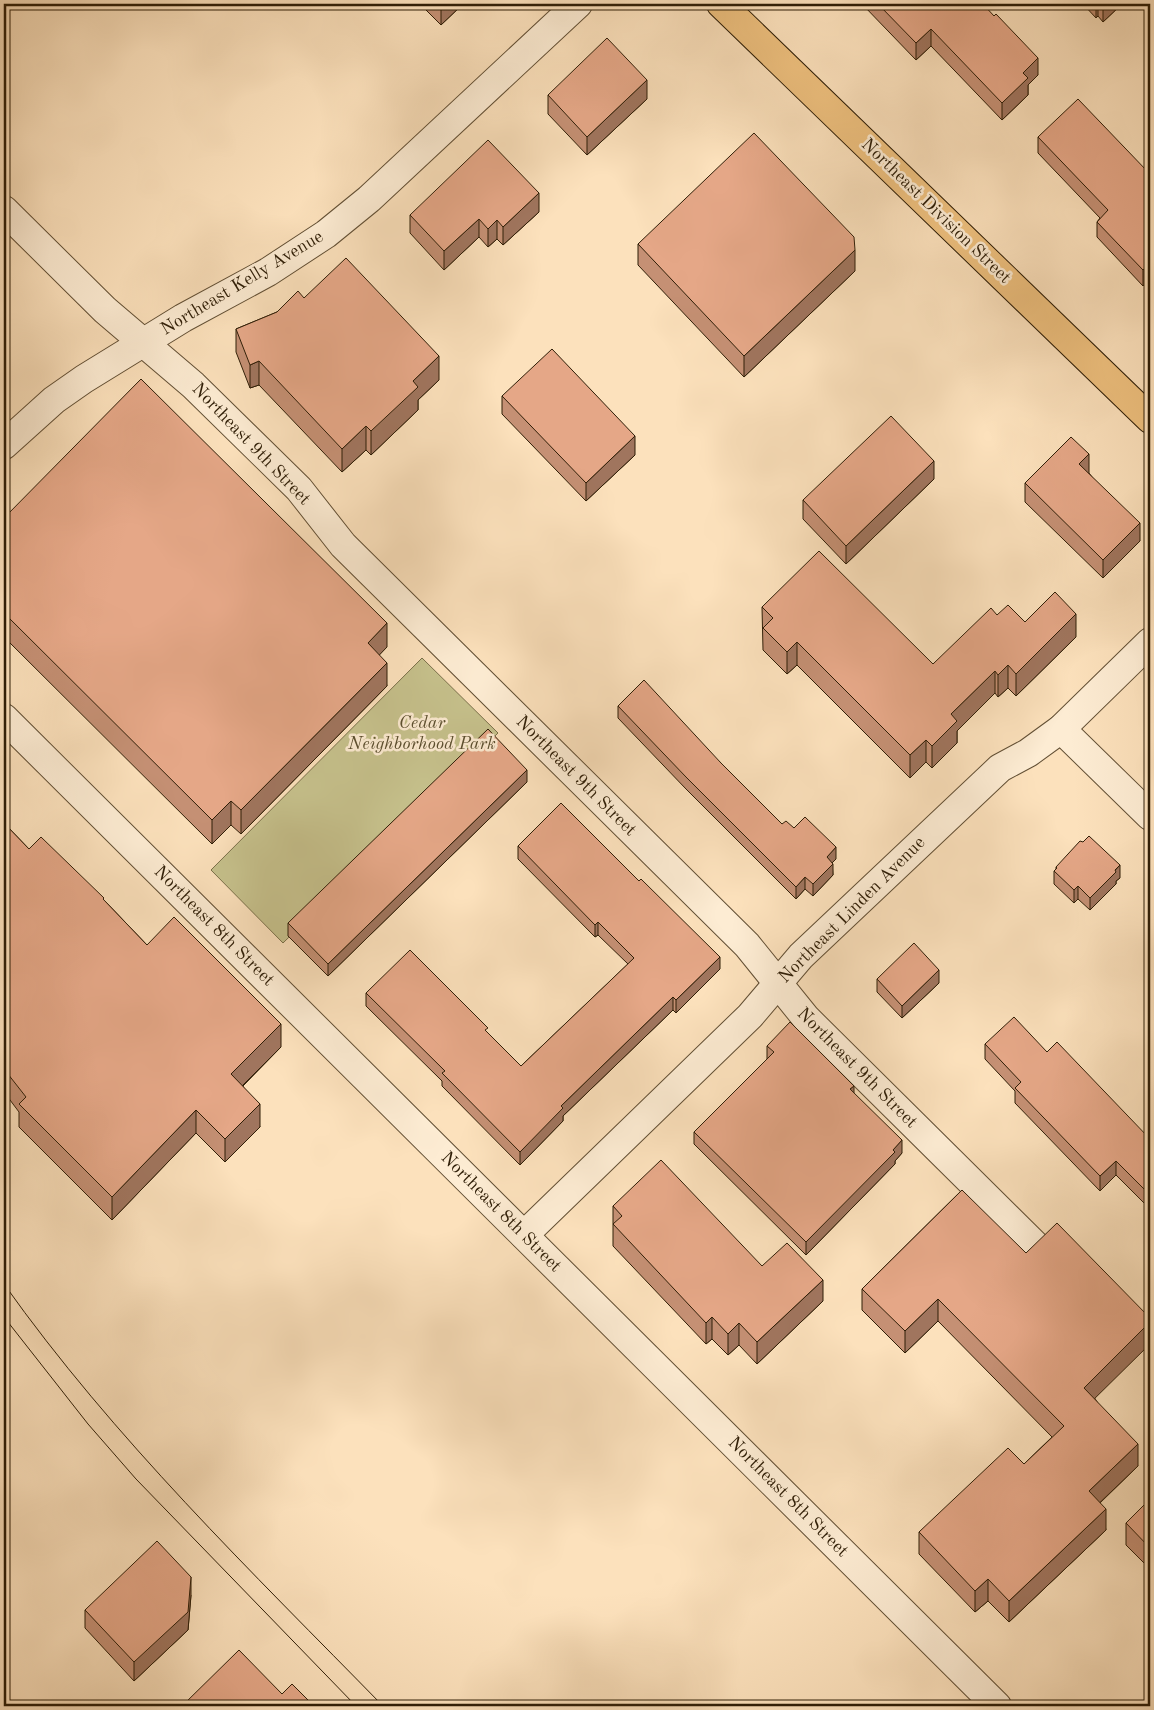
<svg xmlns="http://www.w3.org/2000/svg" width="1154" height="1710" font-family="'Old Standard TT',serif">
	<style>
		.green { fill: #c6c18c; stroke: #7a704a }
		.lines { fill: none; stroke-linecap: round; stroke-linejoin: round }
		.minor-casing { stroke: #624f34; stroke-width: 30 }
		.tertiary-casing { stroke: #624f34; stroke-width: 30 }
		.primary-casing { stroke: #2f1e07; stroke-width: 30 }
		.minor { stroke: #fdecd3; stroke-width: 28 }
		.tertiary { stroke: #fdecd3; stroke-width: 28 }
		.primary { stroke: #eec07e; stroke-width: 28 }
		.tram { stroke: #2f1e07; stroke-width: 1 }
		.wall { fill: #c59074; stroke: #2f1e07 }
		.shaded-wall { fill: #a0755e; stroke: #2f1e07 }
		.building { fill: #e5a787; stroke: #2f1e07 }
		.labels { text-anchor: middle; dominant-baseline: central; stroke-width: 5; stroke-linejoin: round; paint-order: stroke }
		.street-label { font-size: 18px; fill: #2f1e07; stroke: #fdecd3 }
		.park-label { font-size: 18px; font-style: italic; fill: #5c4f2f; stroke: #fdecd3 }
	</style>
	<rect width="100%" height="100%" fill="#fce1bc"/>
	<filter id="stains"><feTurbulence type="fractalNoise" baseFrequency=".004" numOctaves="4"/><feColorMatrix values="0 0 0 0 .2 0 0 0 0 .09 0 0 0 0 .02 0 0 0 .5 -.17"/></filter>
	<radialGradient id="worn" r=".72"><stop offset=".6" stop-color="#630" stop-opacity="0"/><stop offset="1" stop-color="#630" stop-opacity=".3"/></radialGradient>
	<path class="green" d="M422 658 498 733 283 943 211 870Z"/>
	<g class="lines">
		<g class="minor-casing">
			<g id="minor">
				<path d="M4 210 105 310 193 385 299 489 343 545 747 945 806 1018 1035 1245"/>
				<path d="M1061 729 1150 816"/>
				<path d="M524 1235 750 1016 801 956 1000 768 1028 753 1061 729 1150 642"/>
			</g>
		</g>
		<g class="tertiary-casing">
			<g id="tertiary">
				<path d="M4 445 54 400 84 379 183 318 268 272 326 234 369 199 578 4"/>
				<path d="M4 718 997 1706"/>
			</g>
		</g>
		<g class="primary-casing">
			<path id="primary" d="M721 4 1150 419"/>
		</g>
		<use href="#minor" class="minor"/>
		<use href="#tertiary" class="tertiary"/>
		<use href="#primary" class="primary"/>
		<g class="tram">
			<path d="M4 1284C114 1439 251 1571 383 1706"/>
			<path d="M4 1317 88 1424 136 1479 356 1706"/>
		</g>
	</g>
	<g class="wall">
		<path d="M420 4H463L441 25Z"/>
		<path d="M862 4H983L1038 75 1028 85V95L1002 120 931 46 916 60Z"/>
		<path d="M1083 4H1122L1103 22 1098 16 1096 18Z"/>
		<path d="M548 95 647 99 587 155 548 114Z"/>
		<path d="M1038 137 1148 172 1150 171V279L1143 286 1097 237V222L1100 218 1038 153Z"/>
		<path d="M539 212 503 245 497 239 488 247 479 237 444 270 410 233V215Z"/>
		<path d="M638 244 855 271 744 377 638 265Z"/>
		<path d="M304 298 439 380 418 400V410L371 455 366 450 342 472 259 385 250 388 236 352V329L277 312Z"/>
		<path d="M502 396 635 455 586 501 502 414Z"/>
		<path d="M1089 473 1140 541 1103 578 1025 502V483Z"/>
		<path d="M934 479 846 564 803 519V500Z"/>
		<path d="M4 518 387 647 379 655 387 686 241 834 231 825 212 844 4 637Z"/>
		<path d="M762 607 933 664 997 615 1025 622 1076 637 1016 696 1008 688 998 697 995 693 957 731V743L932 768 926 762 910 778 797 665 787 674 763 650Z"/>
		<path d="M618 706 721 763 782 824 794 828 836 859 832 862 833 875 813 896 805 889 796 899 686 789 618 718Z"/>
		<path d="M527 782 328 976 288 936V923Z"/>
		<path d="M4 823 29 849 104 900 147 945 281 1047 243 1086 260 1127 225 1162 196 1133 112 1220 19 1127V1112L4 1092Z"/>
		<path d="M518 846 720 969 676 1013 673 1010 563 1116V1121L520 1165 442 1086V1081L366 1006V993L488 1033 521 1066 628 964 598 935 595 937 518 859Z"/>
		<path d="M1056 867 1120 878 1116 881V884L1090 910 1078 899 1074 903 1054 884V871L1056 869Z"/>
		<path d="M877 979 939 983 902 1018 877 992Z"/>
		<path d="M985 1044 1047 1052 1150 1139V1209L1116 1175 1100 1191 1015 1103V1091L985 1059Z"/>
		<path d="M767 1046 854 1093 902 1153 895 1161V1164L806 1255 694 1144V1132L767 1059Z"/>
		<path d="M962 1190 1138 1466 1100 1503 1106 1530 1009 1622 988 1601 975 1612 919 1554V1532L1024 1464 1052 1437 938 1321 905 1353 862 1310V1289Z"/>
		<path d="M613 1206 762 1266 823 1301 757 1364 739 1345 728 1355 712 1339 706 1344 613 1246Z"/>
		<path d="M1150 1499V1569L1126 1545V1523Z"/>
		<path d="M191 1595 188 1630 134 1681 85 1628V1610Z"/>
	</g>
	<g class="shaded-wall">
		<path d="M445 4H463L441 25V7Z"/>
		<path d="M1096 4H1098V16L1096 18Z"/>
		<path d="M1103 4H1122L1103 22Z"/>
		<path d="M931 29V46L916 60V43Z"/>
		<path d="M1038 58V75L1028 85V95L1002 120V103L1023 73Z"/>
		<path d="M647 80V99L587 155V137Z"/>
		<path d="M539 193V212L503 245V227Z"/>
		<path d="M479 219V237L444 270V251Z"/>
		<path d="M497 220V239L488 247V229Z"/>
		<path d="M855 250V271L744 377V356Z"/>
		<path d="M1150 263V279L1143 286V270Z"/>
		<path d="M439 356V380L418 400V410L371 455V431L413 381Z"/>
		<path d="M259 361V385L250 388V365Z"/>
		<path d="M366 426V450L342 472V449Z"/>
		<path d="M635 436V455L586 501V483Z"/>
		<path d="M1089 454V473L1079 482V464Z"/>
		<path d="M934 461V479L846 564V546Z"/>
		<path d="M1140 523V541L1103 578V560Z"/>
		<path d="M1076 614V637L1016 696V674Z"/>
		<path d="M387 623V647L368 667V643Z"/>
		<path d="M797 642V665L787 674V652Z"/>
		<path d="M387 663V686L241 834V810Z"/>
		<path d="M1008 665V688L998 697V675Z"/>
		<path d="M995 671V693L957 731V743L932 768V746L951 714Z"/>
		<path d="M926 740V762L910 778V755Z"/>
		<path d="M527 770V782L328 976V964Z"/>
		<path d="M231 801V825L212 844V820Z"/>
		<path d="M836 847V859L827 868V857Z"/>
		<path d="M833 864V875L813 896V884Z"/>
		<path d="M1120 865V878L1116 881V884L1090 910V898Z"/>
		<path d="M805 877V889L796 899V887Z"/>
		<path d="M1078 886V899L1074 903V890Z"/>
		<path d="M598 922V935L595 937V925Z"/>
		<path d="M720 957V969L676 1013V1000Z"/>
		<path d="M939 970V983L902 1018V1006Z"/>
		<path d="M673 997V1010L563 1116V1121L520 1165V1152L561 1106Z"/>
		<path d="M281 1024V1047L231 1097V1074Z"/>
		<path d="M854 1086V1098L850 1089Z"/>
		<path d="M260 1104V1127L225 1162V1139Z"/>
		<path d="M196 1110V1133L112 1220V1197Z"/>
		<path d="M902 1140V1153L895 1161V1164L806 1255V1242Z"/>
		<path d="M1116 1161V1175L1100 1191V1176Z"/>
		<path d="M823 1280V1301L757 1364V1342Z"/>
		<path d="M938 1299V1321L905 1353V1331Z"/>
		<path d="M712 1317V1339L706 1344V1323Z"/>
		<path d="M1150 1322V1344L1084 1409V1388Z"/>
		<path d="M739 1323V1345L728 1355V1334Z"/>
		<path d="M1138 1444V1466L1089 1513V1491Z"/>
		<path d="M1106 1509V1530L1009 1622V1601Z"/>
		<path d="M191 1577V1595L188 1630 134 1681V1662Z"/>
		<path d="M988 1579V1601L975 1612V1591Z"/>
	</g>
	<g class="building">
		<path d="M438 4H445L441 7Z"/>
		<path d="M878 4H983L994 16 996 14 1038 58 1023 73 1028 78 1002 103 931 29 916 43Z"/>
		<path d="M607 38 647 80 587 137 548 95Z"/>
		<path d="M1078 99 1148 172 1150 171V263L1143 270 1097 222 1108 210 1038 137Z"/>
		<path d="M754 133 854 237 855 250 744 356 638 244Z"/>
		<path d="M488 140 539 193 503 227 497 220 488 229 479 219 444 251 410 215Z"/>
		<path d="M346 258 439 356 413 381 418 387 371 431 366 426 342 449 259 361 250 365 236 329 277 312 298 291 304 298Z"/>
		<path d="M552 349 635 436 586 483 502 396Z"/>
		<path d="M141 379 387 623 368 643 387 663 241 810 231 801 212 820 4 613V518Z"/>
		<path d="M891 416 934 461 846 546 803 500Z"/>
		<path d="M1071 437 1089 454 1079 464 1140 523 1103 560 1025 483Z"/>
		<path d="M819 551 933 664 991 608 997 615 1008 605 1025 622 1055 592 1076 614 1016 674 1008 665 998 675 995 671 951 714 957 721 932 746 926 740 910 755 797 642 787 652 763 628 773 618 762 607Z"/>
		<path d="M644 680 721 763 782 824 786 821 794 828 805 817 836 847 827 857 833 864 813 884 805 877 796 887 686 777 618 706Z"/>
		<path d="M488 729 527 770 328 964 288 923Z"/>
		<path d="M561 803 639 881 641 879 720 957 676 1000 673 997 561 1106 563 1108 520 1152 442 1073 445 1071 366 993 410 950 488 1028 485 1030 521 1066 634 958 598 922 595 925 518 846Z"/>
		<path d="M4 823 29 849 41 837 104 898 103 899 147 945 174 917 281 1024 231 1074 260 1104 225 1139 196 1110 112 1197 19 1104 26 1097 4 1069Z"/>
		<path d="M1089 836 1120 865 1115 870 1116 872 1090 898 1078 886 1074 890 1054 871 1057 868 1056 867 1080 841 1083 842Z"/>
		<path d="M914 943 939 970 902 1006 877 979Z"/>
		<path d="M1014 1017 1047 1052 1057 1042 1150 1139V1195L1116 1161 1100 1176 1015 1088 1021 1082 985 1044Z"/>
		<path d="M790 1022 854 1086 850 1089 902 1140 893 1150 895 1152 806 1242 694 1132 774 1052 767 1046Z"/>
		<path d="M661 1160 762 1266 787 1243 823 1280 757 1342 739 1323 728 1334 712 1317 706 1323 613 1224 622 1216 613 1206Z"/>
		<path d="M962 1190 1026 1253 1057 1223 1150 1318V1322L1084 1388 1138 1444 1089 1491 1106 1509 1009 1601 988 1579 975 1591 919 1532 1008 1448 1024 1464 1064 1426 938 1299 905 1331 862 1289Z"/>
		<path d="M1150 1499V1548L1126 1523Z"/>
		<path d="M157 1541 191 1577 188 1612 134 1662 85 1610Z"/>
		<path d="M239 1650 282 1694 292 1684 314 1706H182Z"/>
	</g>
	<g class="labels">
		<g class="street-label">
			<text transform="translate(936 211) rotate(44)">Northeast Division Street</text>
			<text transform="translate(242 283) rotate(-31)">Northeast Kelly Avenue</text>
			<text transform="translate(251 444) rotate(46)">Northeast 9th Street</text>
			<text transform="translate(576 776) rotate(45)">Northeast 9th Street</text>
			<text transform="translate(852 910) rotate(-45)">Northeast Linden Avenue</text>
			<text transform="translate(214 926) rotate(45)">Northeast 8th Street</text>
			<text transform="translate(857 1068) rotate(45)">Northeast 9th Street</text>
			<text transform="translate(501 1212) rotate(45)">Northeast 8th Street</text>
			<text transform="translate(788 1497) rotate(45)">Northeast 8th Street</text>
		</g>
		<g class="park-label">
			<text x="422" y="723">Cedar<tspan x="422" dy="21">Neighborhood Park</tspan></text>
		</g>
	</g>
	<rect width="1154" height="1710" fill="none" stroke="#fce1bc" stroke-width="20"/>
	<rect x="5" y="5" width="1144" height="1700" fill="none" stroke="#2f1e07" stroke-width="2.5"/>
	<rect x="10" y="10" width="1134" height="1690" fill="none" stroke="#2f1e07"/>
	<rect width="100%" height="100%" filter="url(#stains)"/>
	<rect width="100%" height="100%" fill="url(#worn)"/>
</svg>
